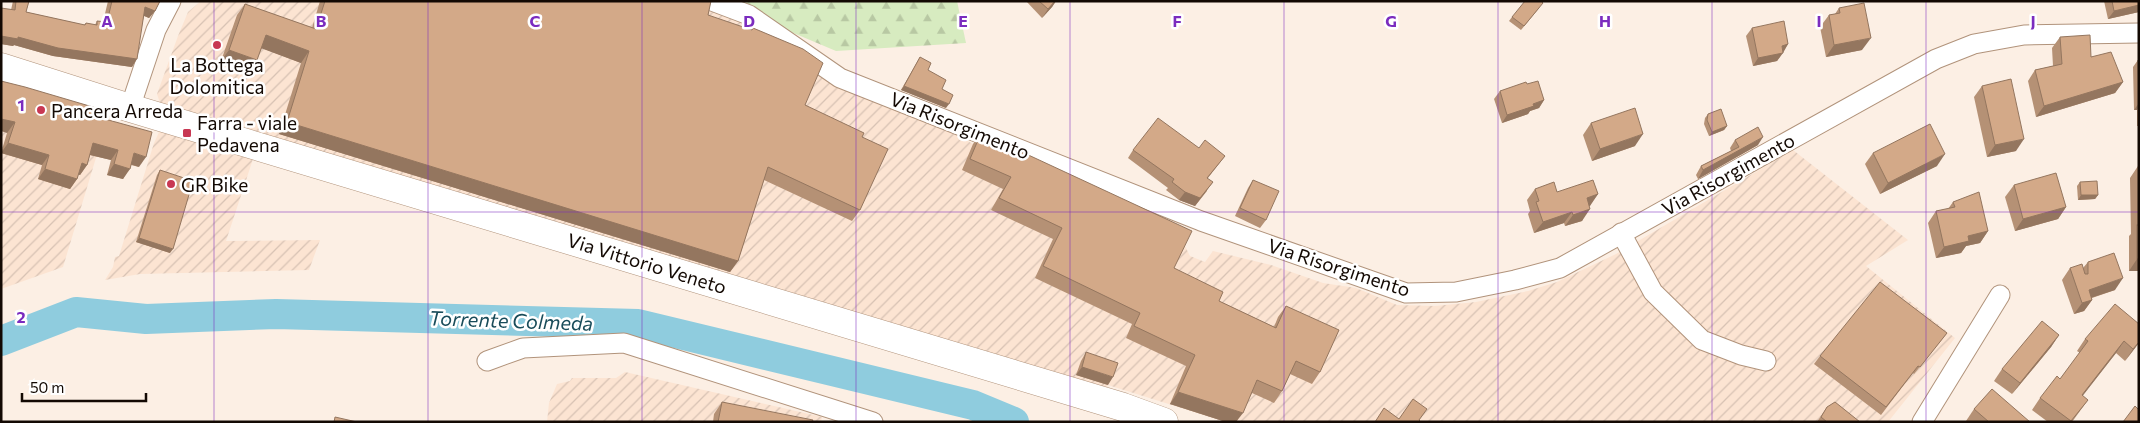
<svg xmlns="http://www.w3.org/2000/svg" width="2140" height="423" font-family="Commissioner,sans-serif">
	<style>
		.industrial { fill: url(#industrial-furrows) }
		.forest { fill: url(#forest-firs) }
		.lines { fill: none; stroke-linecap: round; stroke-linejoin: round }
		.river { stroke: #8fccde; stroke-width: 30 }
		.street-casing { stroke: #b1937b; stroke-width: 21 }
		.secondary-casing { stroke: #b1937b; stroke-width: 29 }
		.street { stroke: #fff; stroke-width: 19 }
		.secondary { stroke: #fff; stroke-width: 28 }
		.wall { fill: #b59175 }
		.shaded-wall { fill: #94765f }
		.building { fill: #d3a988; stroke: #94765f }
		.grid { fill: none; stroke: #7b2cbf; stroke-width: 1; stroke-opacity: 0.55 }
		.poi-dot { fill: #c83853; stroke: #fff; stroke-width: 2 }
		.labels { text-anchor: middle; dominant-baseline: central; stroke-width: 5; stroke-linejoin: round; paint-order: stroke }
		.poi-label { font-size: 19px; fill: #130903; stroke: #fff; text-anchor: start }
		.street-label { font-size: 19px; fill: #130903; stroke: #fff }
		.water-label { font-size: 20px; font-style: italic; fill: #194c5a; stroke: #fff }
		.grid-label { font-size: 16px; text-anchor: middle; font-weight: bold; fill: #7b2cbf; stroke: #fff; stroke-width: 5; stroke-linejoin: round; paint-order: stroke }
	</style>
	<defs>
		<pattern id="industrial-furrows" width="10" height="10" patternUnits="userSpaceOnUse" patternTransform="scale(1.25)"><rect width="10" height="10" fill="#fce4d2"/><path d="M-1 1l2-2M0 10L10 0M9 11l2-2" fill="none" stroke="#d7c2b3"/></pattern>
		<pattern id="forest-firs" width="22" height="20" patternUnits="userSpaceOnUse" patternTransform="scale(1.25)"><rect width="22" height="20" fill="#d7ebc0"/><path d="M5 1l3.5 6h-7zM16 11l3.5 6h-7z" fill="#b8c8a3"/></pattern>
	</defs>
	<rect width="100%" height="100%" fill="#fcefe4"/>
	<g class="industrial">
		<path d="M201 1H690L763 24 973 144 1183 242 1190 256 1205 262 1213 251 1271 265 1323 283 1356 288 1397 305 1435 306 1476 302 1528 291 1557 282 1616 254 1793 150 1908 240 1866 266 1955 338 1888 422H1226L1108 385 1105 393 161 106 157 94 178 36 188 12Z"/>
		<path d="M1 81 104 112 108 118 63 267 1 289Z"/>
		<path d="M160 130 253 159 226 241 320 240 309 270 140 274 105 280 113 267 115 257 119 256 154 143Z"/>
		<path d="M625 372 822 417 821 422H547L549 403 557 384 570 381 572 378H616Z"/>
	</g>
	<path class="forest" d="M718 1H957L966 43 836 51Z"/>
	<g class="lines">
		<path class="river" d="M1 341 76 312 146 319 276 314 638 324 973 405 1014 422"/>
		<g class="street-casing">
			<g id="street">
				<path d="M712 1 749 15 840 78 1201 221 1406 293 1456 292 1515 280 1560 268 1936 59 1974 44 2024 35 2139 33"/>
				<path d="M130 108 156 30 171 1"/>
				<path d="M1621 233 1653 292 1702 340 1741 355 1766 361"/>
				<path d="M487 361 523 348 624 343 873 422"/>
				<path d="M1922 422 2000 295"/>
			</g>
		</g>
		<g class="secondary-casing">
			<path id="secondary" d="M1 67 130 108 1123 407 1164 422"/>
		</g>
		<use href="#street" class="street"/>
		<use href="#secondary" class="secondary"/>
	</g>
	<g class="wall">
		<path d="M13 1H29L26 12 84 25 86 23 95 25 97 21 103 22 108 1H160L155 11 149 18 144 16 132 67 53 56 14 45 13 46 1 44V8L11 10Z"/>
		<path d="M320 1H711L708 15 805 105 862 137 860 210 852 221 764 180 738 261 730 272 279 134 301 63 262 48 249 71 221 61 237 15 245 4 312 28Z"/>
		<path d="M1026 1H1056L1052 7 1042 18Z"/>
		<path d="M2104 1H2139V12L2108 19Z"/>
		<path d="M1540 7 1521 30 1509 21 1512 17Z"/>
		<path d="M1839 8 1862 50 1826 57 1820 27 1829 15 1835 14Z"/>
		<path d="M1752 28 1788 44 1777 61 1753 66 1746 36Z"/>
		<path d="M2060 37 2091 57 2123 82 2115 93 2036 117 2028 81 2035 70 2053 66 2052 48Z"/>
		<path d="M920 57 928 70 946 108 901 90Z"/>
		<path d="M2138 60 2139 126H2137V110H2134L2133 67Z"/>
		<path d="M1 81 101 118 139 167 131 165 123 179 107 175 111 160 90 155 87 165 80 175 78 174 77 179 70 189 38 179 42 165 1 153 7 133Z"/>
		<path d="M1527 84 1544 100 1539 108 1530 111 1528 114 1502 123 1494 99 1500 91Z"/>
		<path d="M1982 86 2016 151 1987 157 1974 97Z"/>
		<path d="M1708 114 1727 126 1724 130 1709 136 1704 124 1705 118Z"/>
		<path d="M1591 123 1635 146 1592 161 1583 135Z"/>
		<path d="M981 133 1174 268 1219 301 1274 327 1278 317 1286 306 1320 372 1312 384 1290 374 1282 391 1274 403 1252 393 1236 422H1226L1170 404 1186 366 1126 338 1132 324 1035 278 1053 239 991 210 1003 189 962 170 973 144Z"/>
		<path d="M1735 140 1758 145 1698 179 1696 175 1701 166 1731 151 1730 148Z"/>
		<path d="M1199 148 1225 156 1208 178 1207 191 1195 206 1179 200 1166 190 1168 188 1128 158 1133 150Z"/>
		<path d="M1873 153 1937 166 1880 194 1865 164Z"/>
		<path d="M2138 166 2139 271H2129V236L2131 234 2130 178Z"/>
		<path d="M160 170 170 253 136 242 157 175Z"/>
		<path d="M1253 180 1266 220 1260 228 1235 216 1248 188Z"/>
		<path d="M2080 182 2098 195 2095 199 2078 200 2077 186Z"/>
		<path d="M2014 185 2066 207 2058 219 2015 231 2005 197Z"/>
		<path d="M1535 189 1557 192 1598 194 1589 206 1582 221 1565 226 1564 223 1534 233 1528 214 1530 211 1527 200Z"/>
		<path d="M1953 202 1988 231 1980 243 1966 246 1961 253 1936 258 1928 223 1936 211 1948 209Z"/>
		<path d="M2088 262 2115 290 2092 298V300L2084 311 2074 314 2062 280 2070 268H2083Z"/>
		<path d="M2139 324V343L2125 361 2116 353 2082 396 2088 400 2072 422H2048L2032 410 2040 398 2060 379 2080 353 2077 351 2085 339Z"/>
		<path d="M1947 333 1914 374 1913 373 1881 415 1814 364 1820 356Z"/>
		<path d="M2059 335 2051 347 2012 394 1994 381 2002 369Z"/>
		<path d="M1086 352 1108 385 1076 375 1081 361Z"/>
		<path d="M722 402 812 422H713L714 414Z"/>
		<path d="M1827 407 1860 422H1817Z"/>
		<path d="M1974 409 2030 422H1967L1966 421Z"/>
	</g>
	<g class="shaded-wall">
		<path d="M1055 1H1056L1052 7 1042 18 1048 9Z"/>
		<path d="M2139 5V12L2108 19 2114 11Z"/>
		<path d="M145 7 155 11 149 18 140 14Z"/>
		<path d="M266 35 309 51 301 63 258 47Z"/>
		<path d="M1 36 18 37 137 59 132 67 53 56 14 45 13 46 1 44Z"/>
		<path d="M1871 38 1862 50 1826 57 1834 45Z"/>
		<path d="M1788 44 1783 53 1782 46Z"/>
		<path d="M229 50 257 60 249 71 221 61Z"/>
		<path d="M1783 53 1777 61 1753 66 1758 58Z"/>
		<path d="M2123 82 2115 93 2036 117 2044 106Z"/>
		<path d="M904 86 949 104 946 108 901 90Z"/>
		<path d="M1544 100 1539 108 1530 111 1528 114 1502 123 1507 115Z"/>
		<path d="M2139 103V107L2137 110H2134Z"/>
		<path d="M1 119 15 122 7 133 1 131Z"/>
		<path d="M287 122 738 261 730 272 279 134Z"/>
		<path d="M1727 126 1724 130 1709 136 1712 132Z"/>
		<path d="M1643 134 1635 146 1592 161 1600 149Z"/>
		<path d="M1763 137 1758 145 1698 179 1703 170Z"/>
		<path d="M2024 139 2016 151 1987 157 1995 145Z"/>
		<path d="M8 143 49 155 42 165 1 153Z"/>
		<path d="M93 143 118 150 111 160 86 154Z"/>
		<path d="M134 153 146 157 139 167 127 163Z"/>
		<path d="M1945 154 1937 166 1880 194 1888 183Z"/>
		<path d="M82 163 87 165 80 175 74 173Z"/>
		<path d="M114 164 130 169 123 179 107 175Z"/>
		<path d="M45 169 77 179 70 189 38 179Z"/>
		<path d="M1213 182 1195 206 1179 200 1185 192Z"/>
		<path d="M1598 194 1590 206 1579 210 1587 198Z"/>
		<path d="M2081 195H2098L2095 199 2078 200Z"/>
		<path d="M2066 207 2058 219 2015 231 2023 219Z"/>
		<path d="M1590 209 1582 221 1565 226 1573 215Z"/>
		<path d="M1572 212 1564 223 1534 233 1543 222Z"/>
		<path d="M1988 231 1980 243 1966 246 1961 253 1936 258 1944 247 1968 236Z"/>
		<path d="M139 238 173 249 170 253 136 242Z"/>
		<path d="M2137 259H2139V271H2129Z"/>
		<path d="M2123 278 2115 290 2081 301 2089 290Z"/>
		<path d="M2092 300 2084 311 2074 314 2082 303Z"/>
		<path d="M2059 335 2051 347 2012 394 2020 383Z"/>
		<path d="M2124 341 2116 353 2074 407 2082 395Z"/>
		<path d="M2139 342 2135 348 2125 361 2133 349Z"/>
		<path d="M1082 367 1113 377 1108 385 1076 375Z"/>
		<path d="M1178 392 1243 413 1236 422H1226L1170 404Z"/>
	</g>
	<g class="building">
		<path d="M16 1H29L26 12 85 25 86 23 97 25V21L107 22 112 1H160L155 11 145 7 137 59 58 48 18 37V39L1 36V8L15 10Z"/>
		<path d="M325 1H711L708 15 752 30 753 28 803 49 823 63 805 105 864 133 862 137 888 149 860 210 768 167 738 261 287 122 309 51 266 35 257 60 229 50 245 4 316 29Z"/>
		<path d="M1039 1H1055L1048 9Z"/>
		<path d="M1525 1H1541L1543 3 1524 26 1512 17Z"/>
		<path d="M2112 1H2139V5L2114 11Z"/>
		<path d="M1864 3 1871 38 1834 45 1829 15 1840 13 1839 8Z"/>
		<path d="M1784 21 1788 44 1782 46 1783 53 1758 58 1752 28Z"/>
		<path d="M2090 35 2091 57 2111 52 2123 82 2044 106 2035 70 2062 64 2060 37Z"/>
		<path d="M920 57 931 63 928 70 946 80 942 89 953 95 949 104 904 86Z"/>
		<path d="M2138 60H2139V103Z"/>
		<path d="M2011 79 2024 139 1995 145 1982 86Z"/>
		<path d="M1 81 25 87 103 110 101 118 152 132 146 157 134 153 130 169 114 164 118 150 93 143 87 165 82 163 77 179 45 169 49 155 8 143 15 122 1 119Z"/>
		<path d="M1538 81 1544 100 1533 104 1534 106 1507 115 1500 91 1526 82 1527 84Z"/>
		<path d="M1635 108 1643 134 1600 149 1591 123Z"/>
		<path d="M1721 109 1727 126 1712 132 1707 120 1708 114Z"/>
		<path d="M1158 118 1199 148 1205 140 1225 156 1207 178 1213 182 1200 198 1185 192 1172 182 1174 179 1133 150Z"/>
		<path d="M1930 124 1945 154 1888 183 1873 153Z"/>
		<path d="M1758 127 1763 137 1703 170 1701 166 1739 147 1735 140Z"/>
		<path d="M981 133 1192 231 1174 268 1223 292 1219 301 1276 328 1286 306 1339 330 1320 372 1296 361 1282 391 1257 380 1243 413 1178 392 1195 355 1134 326 1140 313 1043 266 1062 228 999 198 1011 177 970 159Z"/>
		<path d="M160 170 193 181 173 249 139 238Z"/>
		<path d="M2056 173 2066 207 2023 219 2014 185Z"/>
		<path d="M1253 180 1279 191 1266 220 1240 208Z"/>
		<path d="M1593 180 1598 194 1587 198 1590 209 1573 215 1572 212 1543 222 1536 202 1539 201 1535 189 1554 182 1557 192Z"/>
		<path d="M2097 181 2098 195H2081L2080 182Z"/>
		<path d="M1979 192 1988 231 1968 236 1969 241 1944 247 1936 211 1955 207 1953 202Z"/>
		<rect x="2137" y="225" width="2" height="34"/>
		<path d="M2114 253 2123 278 2089 290 2092 300 2082 303 2070 268 2082 264 2085 274H2088V262Z"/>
		<path d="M1880 282 1947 333 1920 367 1918 366 1886 407 1820 356Z"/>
		<path d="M2115 304 2139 324V342L2133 349 2124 341 2082 395 2088 400 2071 421 2040 398 2057 376 2060 379 2088 341 2085 339Z"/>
		<path d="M2042 321 2059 335 2020 383 2002 369Z"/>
		<path d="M1086 352 1118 363 1113 377 1082 367Z"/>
		<path d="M1992 389 2030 422H1989L1974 409Z"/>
		<path d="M1413 399 1427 409 1419 420 1421 422H1375L1384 408 1399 419Z"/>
		<path d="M722 402 813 420 812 422H718Z"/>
		<path d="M1835 402 1860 422H1827L1821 417 1827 407Z"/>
		<path d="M2135 406 2138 409 2139 408V422H2123Z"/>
		<path d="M335 417 357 422H334Z"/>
	</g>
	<path class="grid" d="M214 1V422M428 1V422M642 1V422M856 1V422M1070 1V422M1284 1V422M1498 1V422M1712 1V422M1926 1V422M1 212H2139"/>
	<g class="poi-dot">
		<circle cx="217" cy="45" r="5"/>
		<circle cx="41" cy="110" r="5"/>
		<rect x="182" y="128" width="10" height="10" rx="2.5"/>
		<circle cx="171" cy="184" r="5"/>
	</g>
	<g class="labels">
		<g class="poi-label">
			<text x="217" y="64" text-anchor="middle">La Bottega<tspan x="217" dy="22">Dolomitica</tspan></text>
			<text x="51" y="110">Pancera Arreda</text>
			<text x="197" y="122">Farra - viale<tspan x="197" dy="22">Pedavena</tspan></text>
			<text x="181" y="184">GR Bike</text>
		</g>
		<g class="street-label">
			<text transform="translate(960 125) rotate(22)">Via Risorgimento</text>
			<text transform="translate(1728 174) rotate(-29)">Via Risorgimento</text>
			<text transform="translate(647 263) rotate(17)">Via Vittorio Veneto</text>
			<text transform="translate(1339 267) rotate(18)">Via Risorgimento</text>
		</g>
		<g class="water-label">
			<text transform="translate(511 320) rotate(2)">Torrente Colmeda</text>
		</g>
	</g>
	<g class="grid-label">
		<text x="107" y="27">A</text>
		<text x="321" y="27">B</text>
		<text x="535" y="27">C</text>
		<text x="749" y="27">D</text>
		<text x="963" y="27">E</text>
		<text x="1177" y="27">F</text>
		<text x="1391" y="27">G</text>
		<text x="1605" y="27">H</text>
		<text x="1819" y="27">I</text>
		<text x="2033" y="27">J</text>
		<text x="21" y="111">1</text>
		<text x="21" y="323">2</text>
	</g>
	<rect width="2140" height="423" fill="none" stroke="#130903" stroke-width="5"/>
	<path d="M22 393v8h124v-8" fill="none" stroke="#130903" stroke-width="2.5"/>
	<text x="30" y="393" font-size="15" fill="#130903" stroke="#ffffff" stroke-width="4" paint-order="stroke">50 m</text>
</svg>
